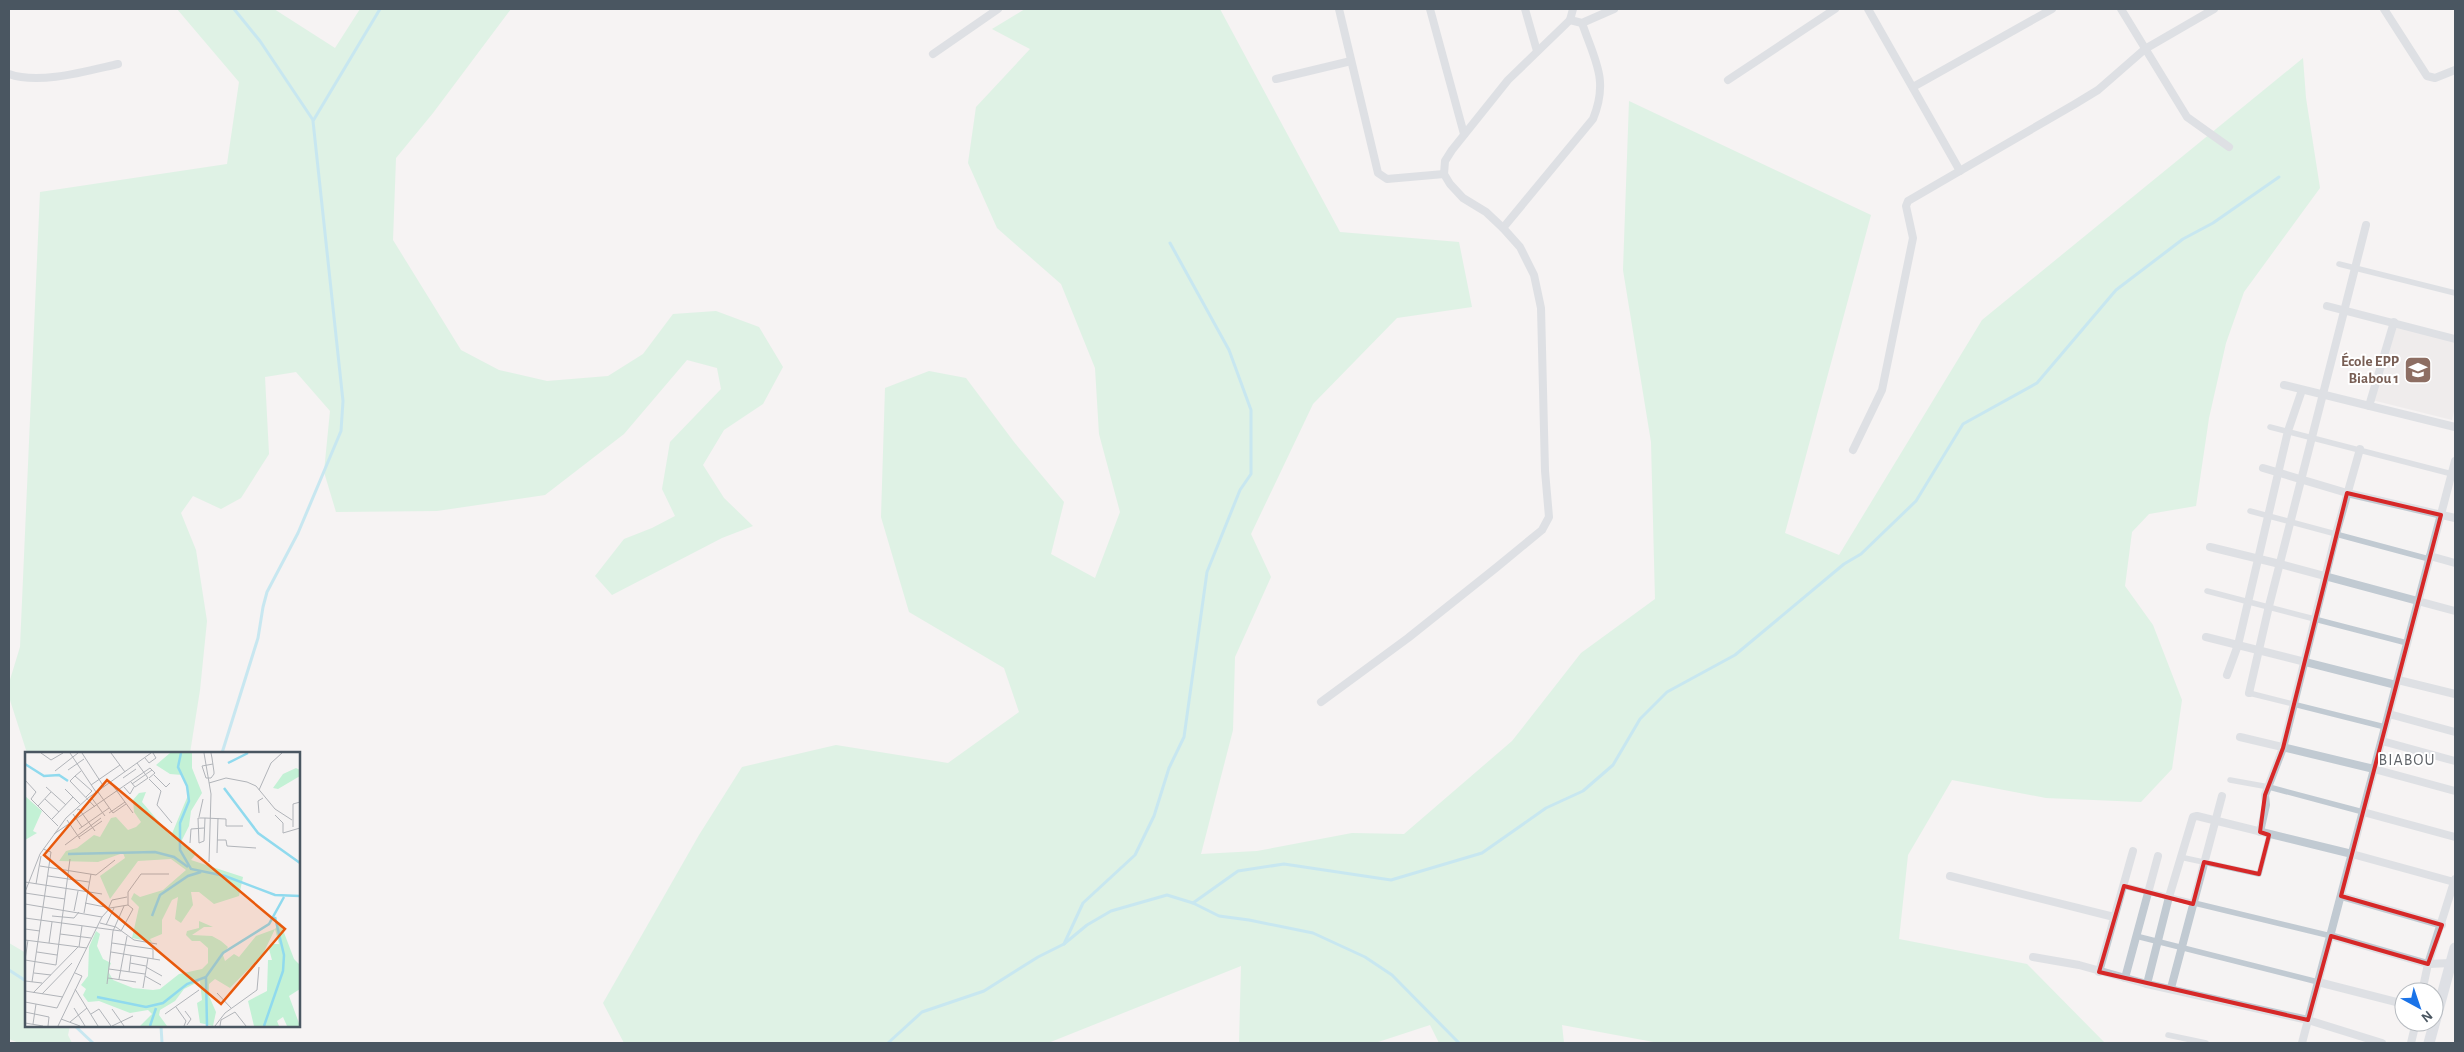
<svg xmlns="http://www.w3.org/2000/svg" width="2464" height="1052" font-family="'Alegreya Sans',sans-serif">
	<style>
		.education { fill: #e6e4e5 }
		.green { fill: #c3f1d5 }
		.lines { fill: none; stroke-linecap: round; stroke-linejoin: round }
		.stream { stroke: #90daee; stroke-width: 3 }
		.pedestrian { stroke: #c1cad2; stroke-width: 5.5 }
		.minor { stroke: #c1cad2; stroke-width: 8 }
		.secondary { stroke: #c1cbd6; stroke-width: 11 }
		.marked { fill: none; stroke: #d62828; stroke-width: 4; stroke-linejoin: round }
		.labels { text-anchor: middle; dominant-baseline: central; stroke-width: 4; stroke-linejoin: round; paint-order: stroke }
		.education-label { font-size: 15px; font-weight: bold; fill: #785e54; stroke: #fff; text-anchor: end }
		.neighbourhood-label { font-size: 16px; letter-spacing: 1px; fill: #5f6368; stroke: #fff }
		.inset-river { fill: none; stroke: #90daee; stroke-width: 2.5 }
		.inset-road { fill: none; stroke: #b1b4b9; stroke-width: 1 }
		.view { fill: #e8590c; fill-opacity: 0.15; stroke: #e8590c; stroke-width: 2.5 }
		.inset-edge { fill: none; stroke: #4a5661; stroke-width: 2.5 }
	</style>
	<rect width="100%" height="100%" fill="#f5f3f3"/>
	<path class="education" d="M2392 324 2455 340V407L2452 420 2372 400Z"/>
	<g class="green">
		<path d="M177 9H274L335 48 360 9H511L433 113 396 158 393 240 461 350 499 370 547 381 608 376 643 354 673 314 716 311 759 327 783 367 763 404 724 430 703 465 724 498 753 526 722 538 612 595 595 576 624 539 652 528 675 516 662 489 670 442 721 389 717 368 687 360 624 434 545 495 437 511 336 512 324 472 330 411 296 372 265 377 269 454 241 498 221 509 193 496 181 513 196 550 207 621 200 690 190 753H27L9 697V683L20 647 40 192 227 164 239 82Z"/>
		<path d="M1025 9H1220L1340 232 1459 242 1472 307 1397 318 1313 404 1251 534 1271 577 1235 657 1233 730 1201 854 1257 851 1352 833 1404 834 1512 741 1581 653 1655 599 1651 442 1623 270 1629 101 1871 215 1785 533 1839 555 1982 320 2303 58 2306 98 2320 188 2244 292 2226 343 2209 418 2196 506 2149 514 2132 532 2125 586 2153 625 2182 700 2172 769 2141 802 2046 798 1952 780 1908 855 1899 939 2027 964 2105 1043H1659L1562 1025 1564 1043H1439L1430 1025 1375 1043H1239L1241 966 1048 1043H624L603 1003 699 835 742 767 836 745 948 763 1019 712 1004 668 909 612 881 517 885 388 929 371 966 378 1014 442 1064 502 1051 554 1095 578 1120 512 1099 434 1095 368 1061 284 997 228 968 163 976 107 1030 49 992 29Z"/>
		<path d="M9 943 26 953V1026H70L68 1035 72 1043H19L9 1039Z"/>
	</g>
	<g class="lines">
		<g class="stream">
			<path d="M234 9 260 41 313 120"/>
			<path d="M222 753 258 638 263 607 267 592 298 533 341 431 343 401 313 121 380 9"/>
			<path d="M1193 903 1238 871 1284 864 1391 880 1482 853 1546 808 1583 791 1613 765 1640 719 1667 692 1735 655 1844 564 1861 554 1916 501 1963 424 2037 383 2116 290 2183 239 2213 223 2279 177"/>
			<path d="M1064 944 1083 903 1135 855 1154 816 1169 768 1184 737 1207 572 1240 490 1251 474V410L1229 350 1170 243"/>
			<path d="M9 970 26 981"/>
			<path d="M75 1026 93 1043"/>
			<path d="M161 1026 162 1043"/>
			<path d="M888 1043 922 1012 984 991 1038 957 1064 944 1087 925 1111 911 1167 895 1193 903 1219 916 1249 920 1313 933 1365 957 1392 975 1459 1043"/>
		</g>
		<g class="pedestrian">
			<path d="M2339 264 2455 293"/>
			<path d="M2270 427 2452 474"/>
			<path d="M2250 511 2429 559"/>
			<path d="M2207 591 2407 643"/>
			<path d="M2249 693 2385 727"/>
			<path d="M2230 780 2269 787 2363 812"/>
			<path d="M2180 857 2259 874 2269 835"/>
			<path d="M2124 886 2331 936"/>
			<path d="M2136 936 2318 982"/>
			<path d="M2168 1035 2206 1043"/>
		</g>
		<g class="minor">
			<path d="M1339 9 1378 173 1387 179 1444 174"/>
			<path d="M1430 9 1464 134"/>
			<path d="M1525 9 1537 51"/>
			<path d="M1868 9 1960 171"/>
			<path d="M2121 9 2187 117 2229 147"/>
			<path d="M2384 9 2427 76 2435 78 2455 70"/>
			<path d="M1570 20 1582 23 1614 9"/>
			<path d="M933 54 998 9"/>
			<path d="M9 74C39 85 87 71 118 64"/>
			<path d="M1276 79 1351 61"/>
			<path d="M1728 80 1835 9"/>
			<path d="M1913 87 2052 9"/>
			<path d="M1503 228 1593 119C1609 80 1595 61 1582 23"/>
			<path d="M2327 306 2455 339"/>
			<path d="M2284 385 2455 427"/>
			<path d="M2369 406 2394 322"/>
			<path d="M1853 450 1882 390 1913 238 1906 206 1908 201 2075 104 2098 90 2145 49 2214 9"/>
			<path d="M2263 468 2347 493 2455 518"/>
			<path d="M2210 547 2280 564 2455 611"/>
			<path d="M2430 556 2455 563"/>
			<path d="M2206 637 2396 685"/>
			<path d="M2227 675 2238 645 2288 431 2302 390"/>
			<path d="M2398 680 2455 694"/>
			<path d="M2249 693 2269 606 2366 225"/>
			<path d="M1321 702 1408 638 1497 567 1542 530 1549 517 1545 471 1541 308 1534 275 1520 247 1503 228 1486 212 1463 198 1450 184 1444 174 1445 161 1452 150 1508 80 1570 20 1573 9"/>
			<path d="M2389 714 2455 732"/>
			<path d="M2240 737 2374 769 2455 791"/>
			<path d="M2382 741 2455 761"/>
			<path d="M2363 812 2455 837"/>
			<path d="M2260 832 2266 805 2265 795 2283 748 2336 534 2360 449"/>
			<path d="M1950 876 2114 917"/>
			<path d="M2341 896 2442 925"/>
			<path d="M2331 936 2428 964 2451 963"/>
			<path d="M2033 957 2079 965 2147 984 2308 1020 2382 1043"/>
			<path d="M2099 972 2133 851"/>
			<path d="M2125 978 2158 856"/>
			<path d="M2318 982 2404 1004"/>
			<path d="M2147 984 2169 897 2193 817 2197 816 2352 854 2454 882"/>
			<path d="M2171 988 2222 796"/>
			<path d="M2422 992 2428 964 2455 879"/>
			<path d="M2302 1043 2455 461"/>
			<path d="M2411 1043 2416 1022"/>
		</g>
		<path class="secondary" d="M2429 1043 2455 948"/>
	</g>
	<path d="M0 0H2464V1052H0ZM2347 493 2441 515 2341 896 2442 925 2428 964 2331 936 2308 1020 2099 972 2124 886 2193 904 2204 862 2259 874 2269 835 2260 832 2265 795 2283 748Z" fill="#f5f3f3" fill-opacity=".55" fill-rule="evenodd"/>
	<path class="marked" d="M2347 493 2441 515 2341 896 2442 925 2428 964 2331 936 2308 1020 2099 972 2124 886 2193 904 2204 862 2259 874 2269 835 2260 832 2265 795 2283 748Z"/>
	<defs>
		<g id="school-square" transform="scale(1.4375)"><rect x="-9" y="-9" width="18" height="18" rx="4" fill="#8d6e63" stroke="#fff"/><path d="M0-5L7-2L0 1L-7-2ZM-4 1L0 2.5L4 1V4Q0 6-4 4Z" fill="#fff"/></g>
	</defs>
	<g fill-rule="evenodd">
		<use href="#school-square" x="2418" y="370"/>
	</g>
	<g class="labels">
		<g class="education-label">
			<text x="2399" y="361">École EPP<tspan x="2399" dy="17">Biabou 1</tspan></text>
		</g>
		<g class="neighbourhood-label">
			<text x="2407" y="760">BIABOU</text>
		</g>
	</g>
	<g transform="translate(25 752)">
		<rect width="275" height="275" fill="#f5f3f3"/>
		<path d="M145 1H167V16L177 41 166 59 164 74 155 92 169 98 171 102 166 108 218 125 214 144 189 152 174 140H166L168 153 156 171 150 167 153 145 147 148 137 168V182L125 187 127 190 107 186 114 155 106 147 109 141 115 145 138 138 161 118 146 107 113 109 85 147 75 124 100 106 98 101 73 110 34 109 41 99 52 96 69 83 75 85 86 66 91 65 103 78 111 75 116 70 109 60 108 48 114 41 121 40 117 50 146 84 164 41 157 23 145 22 131 13ZM271 16 275 18V24L253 37 248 36 258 22ZM0 44 17 59 8 79 12 81 0 88ZM174 169 188 175H179L167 183 187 184 196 189 203 195 198 203 200 209 209 202 214 205 231 184 250 177 255 170 269 207 275 213V237L264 244 275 274H262L258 265 252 269 254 274H229L223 249 242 239 243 208H247L244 197 248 192H254L250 177 238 202 205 236 190 227 184 232V244L191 260 188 274 175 271 172 251 177 248 175 229 159 237 150 249 135 258 134 263 142 274H115L127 262 123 258 105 261 74 249 63 250 58 243 61 237 56 233 63 224 64 195 71 179 75 182 72 194 78 207 86 211 83 219 88 228 108 236 128 238 135 237 154 222 177 217 183 211V196L175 189H167L161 183 162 179 174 176Z" fill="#c3f1d5"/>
		<path class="inset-river" d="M156 1 153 15 162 34 164 49 155 71V98L166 117 200 124 250 143 275 144M203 11 223 1M0 12 19 24 34 23 43 29M199 36 233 81 275 111M43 102 130 100 149 105 163 115M127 164 135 143 163 124 176 120M181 225 182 274M72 245 121 255 138 251 162 232 181 225 198 201 244 172 259 145M125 274 131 256M239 274 258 219 259 203 250 165"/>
		<path class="inset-road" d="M16 1 26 8 38 1M45 1 71 40M57 1 79 35M86 1 100 20M179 1 186 42 184 110M186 1 187 6 189 20V22L186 26H181L177 14 188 12M120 6 124 11 131 6 128 1M43 18 59 7M30 19 53 1M56 19 50 24 67 39 61 45M129 23 141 35 145 31M50 24 45 29 70 55M98 26 111 17M124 27 136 39 132 53 147 71M0 28 11 40 6 47 33 74M106 30 110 35 123 26 112 11M86 31 108 61M184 31 201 26 222 30 231 34 250 57 267 68M107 32 127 18M66 33 95 13M21 35 41 53M99 35 105 42 109 35M40 37 55 52M234 38 246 11 257 1M73 40 88 61 101 52M66 45 80 64M20 47 34 60M13 54 26 40M52 58 54 57 70 79M84 61 100 50M234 61 233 49 238 46M48 62 57 75M250 63 258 71V81L275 76M174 65 178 47M173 66H180L179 89 174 91ZM180 66 201 67V74H218M27 67 48 45M42 68 55 87M268 75V52L275 50M54 77 84 56M29 82 125 16 130 21 124 26M54 85 77 69M192 88H201L202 94 231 96M165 91 166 77 179 76M40 93 76 66M192 101 193 66M15 114 71 123 90 108M23 124 64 130M0 130 77 142M11 132 16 104M0 140 15 102 41 66 63 46 126 1M0 141 40 147M60 151 85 156M0 152 77 165 32 256 0 250M84 155 87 148 102 145M49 159 53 139M59 161 66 122M27 164 49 166 54 160M77 165 85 156 103 153V140L116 122H144M0 166 96 179 108 157 103 153M75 171 91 175 109 188 132 192M81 173 89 156M0 177 15 179M35 182 66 186M0 188 62 196M24 191 27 170M87 191 128 197V207M54 195 57 174M12 200 32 203M86 200 135 208M0 208 31 213M0 208 3 188M105 211 121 214M31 213 45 107M121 215 137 224M84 217 120 222M104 220 106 203M9 221 26 223M120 224 136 233M83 226 111 230M94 227 102 184M0 229 17 231M7 230 26 100 18 97M82 232 88 179 99 154M118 236 123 206M50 237 73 274M0 239 38 245M8 241 53 195M192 241 206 256M17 242 47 211M151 255 161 269 159 274M49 256 60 274M87 257 99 274M160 259 166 267 162 273M0 260 24 265 23 274M66 262 74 257 86 274M140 262 174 238M36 267 55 274M45 270 62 256M0 271 18 274M8 272 11 252M33 274 57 224 50 221M87 274 108 264M190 274 200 261 232 238 234 215M195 274 196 268 210 260 221 274"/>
		<path class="view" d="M82 28 260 177 196 252 19 103Z"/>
		<rect width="275" height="275" class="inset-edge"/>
	</g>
	<rect width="2464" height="1052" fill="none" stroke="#4a5661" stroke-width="20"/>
	<g transform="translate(2419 1007) rotate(140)"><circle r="24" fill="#ffffff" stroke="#b7bbc0"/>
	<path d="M0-4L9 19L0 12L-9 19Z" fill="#1a73e8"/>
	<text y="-8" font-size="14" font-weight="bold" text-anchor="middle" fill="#4a5661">N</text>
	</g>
</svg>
